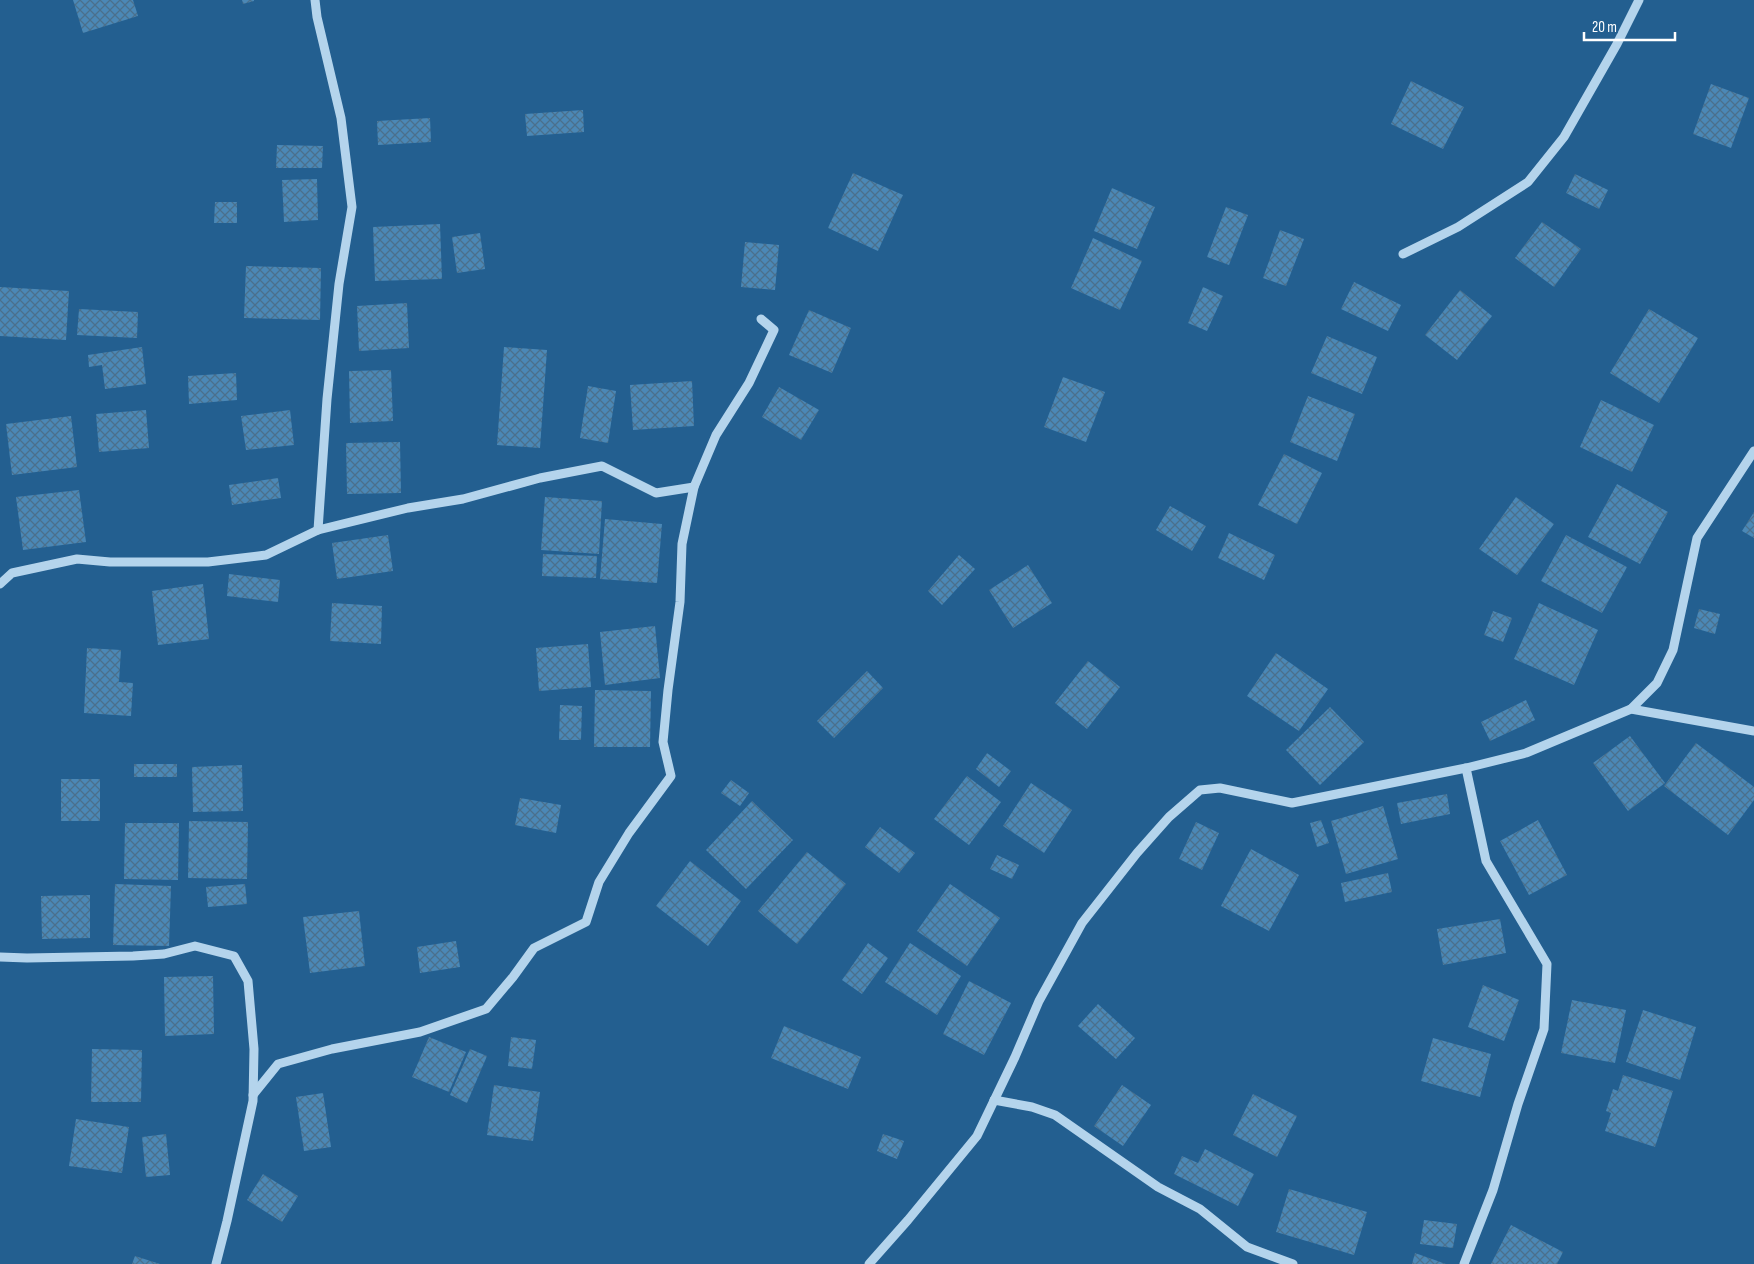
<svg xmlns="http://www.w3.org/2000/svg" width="1754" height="1264" font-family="'Sofia Sans Condensed',sans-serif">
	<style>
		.building { fill: url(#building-cross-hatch) }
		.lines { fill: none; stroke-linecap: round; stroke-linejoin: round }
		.minor { stroke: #b4d4ec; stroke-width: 9 }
	</style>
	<defs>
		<pattern id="building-cross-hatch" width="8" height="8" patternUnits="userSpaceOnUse" patternTransform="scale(1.25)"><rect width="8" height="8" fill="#4b88b6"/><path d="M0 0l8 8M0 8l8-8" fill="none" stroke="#4b708c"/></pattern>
	</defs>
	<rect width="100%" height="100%" fill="#235f90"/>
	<g class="building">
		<path d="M73 0H133L138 16 83 33Z"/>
		<path d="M242 0H254V1L243 4Z"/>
		<path d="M1411 81 1464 107 1443 149 1391 124Z"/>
		<path d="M1711 84 1749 98 1731 148 1693 134Z"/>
		<path d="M583 110 584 132 527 136 525 114Z"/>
		<path d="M430 118 431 142 378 145 377 121Z"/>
		<path d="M277 145 323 146 322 168H276Z"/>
		<path d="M853 173 903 195 878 251 828 228Z"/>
		<path d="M1575 174 1608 190 1599 209 1566 193Z"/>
		<path d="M317 179 318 220 284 222 282 180Z"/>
		<path d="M1112 188 1155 207 1137 249 1094 231Z"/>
		<path d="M215 202H237V223H214Z"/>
		<path d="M1226 207 1248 215 1229 265 1207 257Z"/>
		<path d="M1542 222 1581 249 1554 287 1515 258Z"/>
		<path d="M440 224 442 279 375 281 373 227Z"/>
		<path d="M1280 230 1304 239 1286 286 1263 278Z"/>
		<path d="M480 233 485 269 457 273 452 237Z"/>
		<path d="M1093 238 1142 261 1120 310 1071 288Z"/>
		<path d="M745 242 779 245 775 290 741 287Z"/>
		<path d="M246 266 321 268 320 320 244 318Z"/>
		<path d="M1354 282 1401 305 1388 331 1341 309Z"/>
		<path d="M0 287 69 291 66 340 0 336Z"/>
		<path d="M1203 287 1223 296 1207 331 1188 323Z"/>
		<path d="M1460 290 1492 316 1457 360 1425 335Z"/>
		<path d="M407 303 409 348 359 351 357 306Z"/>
		<path d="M79 309 138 312 137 338 77 335Z"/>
		<path d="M1649 309 1698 338 1659 403 1610 373Z"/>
		<path d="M809 310 851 328 832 373 789 355Z"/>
		<path d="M1327 336 1377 357 1362 394 1311 373Z"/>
		<path d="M142 347 146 384 105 389 102 365 89 367 88 355Z"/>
		<path d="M504 347 547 350 540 448 497 445Z"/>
		<path d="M391 370 393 421 350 423 349 371Z"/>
		<path d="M236 373 237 400 189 404 188 376Z"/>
		<path d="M1063 377 1105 392 1086 442 1044 427Z"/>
		<path d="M692 381 694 426 633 430 630 385Z"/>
		<path d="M588 386 616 391 608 443 580 438Z"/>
		<path d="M779 387 819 410 801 440 762 417Z"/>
		<path d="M1308 396 1355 414 1337 461 1290 442Z"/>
		<path d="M1601 400 1654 425 1632 472 1580 447Z"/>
		<path d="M146 410 149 448 99 452 96 414Z"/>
		<path d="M290 410 294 445 246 450 241 416Z"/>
		<path d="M71 416 77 467 12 475 6 424Z"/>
		<path d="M400 442 401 493 347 494 346 443Z"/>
		<path d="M1284 454 1322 473 1297 524 1258 505Z"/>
		<path d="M278 478 281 498 232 505 229 485Z"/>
		<path d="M1617 484 1668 512 1640 564 1588 537Z"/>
		<path d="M79 490 86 542 23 550 16 497Z"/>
		<path d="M545 497 602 501 599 554 541 550Z"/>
		<path d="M1516 497 1554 524 1517 575 1479 549Z"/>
		<path d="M1170 506 1206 526 1192 551 1156 530Z"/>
		<path d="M1754 512V538L1742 531Z"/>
		<path d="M605 519 662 524 657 583 600 579Z"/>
		<path d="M1229 533 1275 555 1264 580 1218 558Z"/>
		<path d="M388 535 393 571 337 579 332 543Z"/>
		<path d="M1566 535 1627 567 1602 613 1541 581Z"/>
		<path d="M543 554 597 556 596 578 542 576Z"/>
		<path d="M959 555 975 569 942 605 928 591Z"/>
		<path d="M1028 565 1052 603 1013 628 989 590Z"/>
		<path d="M229 574 280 580 278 602 227 596Z"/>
		<path d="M203 584 209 639 158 645 152 591Z"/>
		<path d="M332 603 382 606 381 644 330 641Z"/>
		<path d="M1539 603 1598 630 1574 685 1514 659Z"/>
		<path d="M1699 609 1720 614 1715 634 1694 628Z"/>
		<path d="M1493 611 1512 618 1503 642 1484 635Z"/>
		<path d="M655 626 660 678 605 685 600 632Z"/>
		<path d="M588 644 591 687 539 691 536 648Z"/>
		<path d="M87 648 121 650 119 682 133 683 131 716 84 713Z"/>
		<path d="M1276 653 1328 689 1299 731 1247 696Z"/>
		<path d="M1088 661 1120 687 1087 729 1055 703Z"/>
		<path d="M867 671 883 688 834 738 817 721Z"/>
		<path d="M595 690 651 691 650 747H594Z"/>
		<path d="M1526 700 1535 720 1490 741 1481 722Z"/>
		<path d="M560 705 582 706 581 740H559Z"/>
		<path d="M1330 707 1364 742 1320 785 1286 750Z"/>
		<path d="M1630 736 1665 783 1628 811 1593 763Z"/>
		<path d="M1696 743 1754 787V800L1728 835 1664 786Z"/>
		<path d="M987 753 1011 771 999 787 976 769Z"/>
		<rect x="134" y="764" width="43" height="13"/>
		<path d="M242 765 243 811 193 812 192 767Z"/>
		<path d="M967 776 1001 802 969 845 934 819Z"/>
		<rect x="61" y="779" width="39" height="42"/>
		<path d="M731 780 749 793 740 806 721 793Z"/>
		<path d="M1031 783 1072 810 1044 853 1003 826Z"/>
		<path d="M1447 794 1450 814 1401 824 1397 803Z"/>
		<path d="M520 798 561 805 556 833 515 825Z"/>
		<path d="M752 801 793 840 746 889 706 850Z"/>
		<path d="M1383 806 1398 859 1346 874 1331 821Z"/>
		<path d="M1321 820 1329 843 1317 847 1310 823Z"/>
		<path d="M1538 820 1567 875 1529 895 1500 841Z"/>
		<path d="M189 821 248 822 247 879 188 878Z"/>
		<path d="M1196 822 1219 833 1202 870 1179 859Z"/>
		<path d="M125 823H179L178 880 124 879Z"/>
		<path d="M880 827 915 853 899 873 865 847Z"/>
		<path d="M1251 849 1299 875 1269 931 1221 906Z"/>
		<path d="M807 852 846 884 797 944 758 911Z"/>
		<path d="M997 855 1019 865 1012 879 990 869Z"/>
		<path d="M690 861 741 901 708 946 656 906Z"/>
		<path d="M1388 873 1392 892 1345 902 1341 883Z"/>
		<path d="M115 884 171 886 169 946 113 945Z"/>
		<path d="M245 884 247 904 208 907 206 887Z"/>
		<path d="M950 884 1000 918 967 966 917 931Z"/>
		<path d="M90 895V938L42 939 41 896Z"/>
		<path d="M359 911 365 966 310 973 303 917Z"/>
		<path d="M1500 919 1506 953 1443 965 1437 929Z"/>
		<path d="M456 941 460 967 420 973 417 947Z"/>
		<path d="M868 943 888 958 862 994 842 980Z"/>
		<path d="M910 943 961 976 937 1015 885 982Z"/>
		<path d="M213 976 214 1034 165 1036 164 977Z"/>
		<path d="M969 981 1011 1003 984 1055 943 1034Z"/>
		<path d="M1483 985 1519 1000 1504 1041 1468 1027Z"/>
		<path d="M1572 1000 1626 1010 1615 1063 1561 1053Z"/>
		<path d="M1098 1004 1135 1038 1116 1059 1078 1026Z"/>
		<path d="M1643 1010 1696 1027 1680 1080 1626 1062Z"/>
		<path d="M784 1026 861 1057 848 1089 771 1058Z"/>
		<path d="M429 1037 466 1052 449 1092 412 1077Z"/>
		<path d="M511 1037 536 1040 532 1069 508 1066Z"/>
		<path d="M1433 1038 1491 1054 1480 1097 1421 1081Z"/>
		<path d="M92 1049 142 1050 141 1102H91Z"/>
		<path d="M470 1049 487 1056 467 1103 450 1095Z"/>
		<path d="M1623 1075 1673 1091 1655 1147 1605 1131 1611 1113 1606 1111 1613 1089 1618 1091Z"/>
		<path d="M494 1085 540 1092 533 1141 487 1135Z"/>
		<path d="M1122 1085 1151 1105 1123 1146 1094 1126Z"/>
		<path d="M323 1093 331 1147 304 1151 296 1097Z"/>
		<path d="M1253 1094 1297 1116 1277 1157 1233 1135Z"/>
		<path d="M76 1119 129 1127 122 1173 69 1166Z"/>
		<path d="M166 1134 170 1175 146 1177 142 1137Z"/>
		<path d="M883 1134 904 1141 897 1159 877 1151Z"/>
		<path d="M1205 1149 1254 1174 1238 1206 1174 1174 1182 1156 1198 1163Z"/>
		<path d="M263 1174 298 1196 282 1222 247 1200Z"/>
		<path d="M1289 1189 1367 1212 1354 1255 1276 1232Z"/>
		<path d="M1424 1220 1457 1224 1453 1248 1420 1244Z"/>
		<path d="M1511 1225 1563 1252 1557 1264H1491Z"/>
		<path d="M1415 1253 1446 1264H1412Z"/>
		<path d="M135 1256 160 1264H132Z"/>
	</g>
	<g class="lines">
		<g class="minor">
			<path d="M315 0 317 17 341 118 352 207 339 284 327 399 318 530"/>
			<path d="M1403 254 1458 227 1528 182 1564 137 1617 44 1639 0"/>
			<path d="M0 584 12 573 77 559 110 562H208L266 555 318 530 408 508 463 499 540 478 602 466 656 493 694 487"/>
			<path d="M1631 709 1657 683 1673 650 1697 538 1754 451"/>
			<path d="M0 957 27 958 133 956 164 954 195 946 234 956 248 981 254 1049 253 1101 227 1221 216 1264"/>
			<path d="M253 1095 278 1064 332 1049 420 1032 486 1009 513 977 534 948 586 922 599 882 629 833 671 776 663 742 668 690 680 602 682 544 694 487 716 435 749 383 774 330 761 319"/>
			<path d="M994 1100 1032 1107 1055 1115 1158 1187 1200 1209 1247 1247 1293 1264"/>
			<path d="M869 1264 908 1220 977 1136 1015 1057 1039 1001 1082 923 1137 853 1169 817 1200 790 1220 788 1292 803 1466 768 1526 753 1631 709 1754 731"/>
			<path d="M1464 1264 1493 1190 1518 1104 1544 1029 1547 964 1486 861 1466 768"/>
		</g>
	</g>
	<path d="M1584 32v8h91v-8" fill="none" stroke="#ffffff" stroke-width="2.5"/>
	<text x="1592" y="32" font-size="15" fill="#ffffff" stroke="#235f90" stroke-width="4" paint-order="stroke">20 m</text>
</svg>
